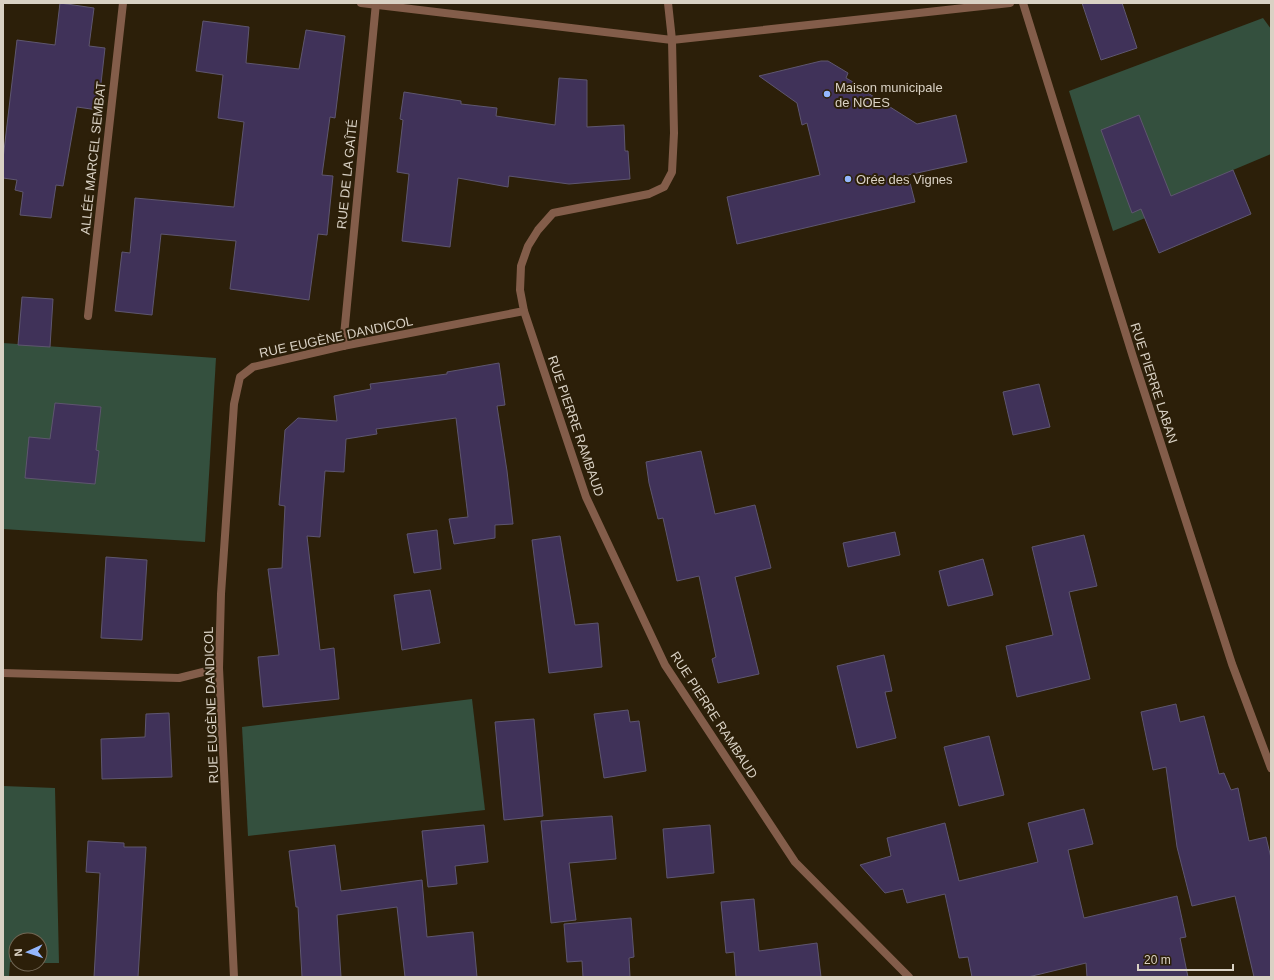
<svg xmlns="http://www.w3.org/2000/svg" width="1274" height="980" font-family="Helvetica,sans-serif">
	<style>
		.green { fill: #34503e }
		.building { fill: #403259; stroke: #5e566f }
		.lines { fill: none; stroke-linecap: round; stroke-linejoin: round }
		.street { stroke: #835d4a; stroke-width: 8 }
		.poi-dot { fill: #94b7fd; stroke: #2c1f09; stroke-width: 1.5 }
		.labels { text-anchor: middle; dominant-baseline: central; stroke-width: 4; stroke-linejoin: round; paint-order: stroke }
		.poi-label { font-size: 13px; fill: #d9d1c4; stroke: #2c1f09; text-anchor: start }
		.street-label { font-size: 13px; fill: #d9d1c4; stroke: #2c1f09 }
	</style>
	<rect width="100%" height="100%" fill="#2c1f09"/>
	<g class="green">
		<path d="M1263 18 1271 29V154L1233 170 1180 204 1113 231 1069 91Z"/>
		<path d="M3 343 216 358 205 542 3 529Z"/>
		<path d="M472 699 485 810 248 836 242 727Z"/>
		<path d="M3 786 55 788 59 963H40V940H16V962H10L9 977H3Z"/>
	</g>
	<g class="building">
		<path d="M60 3 94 8 89 46 105 48 98 110 77 107 63 186 56 185 51 218 20 215 23 192 15 190 17 180 3 178V159L17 40 55 45Z"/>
		<path d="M1082 3H1122L1137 48 1101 60Z"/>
		<path d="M203 21 249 27 246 63 299 69 306 30 345 36 335 118 330 117 322 175 333 176 327 235 318 234 309 300 230 289 236 241 161 234 152 315 115 311 122 252 130 253 135 198 234 207 244 122 218 118 223 75 196 71Z"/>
		<path d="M821 61H828L848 73 846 78 853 82 852 83 917 124 956 115 967 162 908 175 915 202 737 244 727 197 820 175 807 123 802 125 797 103 759 76Z"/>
		<path d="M559 78 587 80V127L624 125 625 151H628L630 179 569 184 509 176 508 187 458 178 450 247 402 241 409 174 397 172 403 120 400 119 404 92 461 101V104L497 108 496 116 555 125Z"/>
		<path d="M1139 115 1171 196 1233 170 1251 214 1159 253 1141 209 1132 213 1101 130Z"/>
		<path d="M22 297 53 299 50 347 18 345Z"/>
		<path d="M499 363 505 405 497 406 507 471 513 524 495 525V538L454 544 449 519 468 517 456 418 376 429 377 434 346 439 344 472 325 471 320 537 307 536 320 650 334 648 339 699 263 707 258 657 279 655 268 569 282 568 285 506 279 505 285 430 298 418 337 421 334 396 371 389 370 384 447 374V372Z"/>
		<path d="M1039 384 1050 427 1013 435 1003 392Z"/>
		<path d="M55 403 101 407 96 450 99 451 95 484 25 478 29 437 50 439Z"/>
		<path d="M701 451 715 514 755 505 771 568 735 577 759 674 718 683 712 659 716 657 699 576 677 581 663 518 658 519 649 483 646 462Z"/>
		<path d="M437 530 441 569 414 573 407 534Z"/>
		<path d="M895 532 900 555 848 567 843 543Z"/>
		<path d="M1084 535 1097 586 1069 592 1090 679 1017 697 1006 646 1053 635 1032 547Z"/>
		<path d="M560 536 575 625 598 623 602 667 549 673 532 540Z"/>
		<path d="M106 557 147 560 142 640 101 638Z"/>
		<path d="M983 559 993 595 948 606 939 571Z"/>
		<path d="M430 590 440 643 402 650 394 595Z"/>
		<path d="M884 655 892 691 885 692 896 738 857 748 837 666Z"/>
		<path d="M1176 704 1180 722 1204 716 1219 774 1224 773 1231 790 1238 788 1249 841 1266 837 1271 858V977H1254L1235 896 1192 906 1177 847 1166 767 1153 770 1141 712Z"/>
		<path d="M628 710 630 722 639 721 646 771 604 778 594 714Z"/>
		<path d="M169 713 172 777 102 779 101 739 145 737 146 714Z"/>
		<path d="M534 719 543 816 504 820 495 722Z"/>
		<path d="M989 736 1004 795 959 806 944 747Z"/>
		<path d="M1084 809 1093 844 1068 850 1084 918 1177 896 1186 937 1180 938 1188 977H1087L1086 963 1028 977H972L968 957 959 958 945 894 907 903 903 889 885 893 860 865 891 856 887 838 945 823 959 881 1038 862 1028 823Z"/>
		<path d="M612 816 616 859 569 863 576 920 551 923 541 821Z"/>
		<path d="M484 825 488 862 455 866 457 884 428 887 422 831Z"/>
		<path d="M710 825 714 873 667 878 663 829Z"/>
		<path d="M88 841 124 843V847H146L138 977H94L100 873 86 872Z"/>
		<path d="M335 845 341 891 422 880 427 937 473 932 477 977H405L397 907 337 915 341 977H302L298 907H296L289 851Z"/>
		<path d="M754 899 759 951 817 943 821 977H736L734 952 726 953 721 902Z"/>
		<path d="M631 918 634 957 629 958 630 977H583L582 961 567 962 564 924Z"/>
	</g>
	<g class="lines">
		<g class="street">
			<path d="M361 3 672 40 1010 3"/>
			<path d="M1023 3 1133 357 1232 664 1271 768"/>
			<path d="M524 311 586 497 665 665 795 862 909 977"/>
			<path d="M88 316 123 3"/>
			<path d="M343 346 376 3"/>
			<path d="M3 673 179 678 219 668"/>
			<path d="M234 977 219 668 221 594 234 404 240 377 253 367 343 346 524 311 520 290 521 266 528 246 538 230 553 213 649 194 664 187 672 172 674 133 672 40 668 3"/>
		</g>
	</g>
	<g class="poi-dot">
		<circle cx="827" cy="94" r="4"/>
		<circle cx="848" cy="179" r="4"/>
	</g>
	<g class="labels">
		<g class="poi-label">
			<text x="835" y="87">Maison municipale<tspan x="835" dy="15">de NOES</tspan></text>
			<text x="856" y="179">Orée des Vignes</text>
		</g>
		<g class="street-label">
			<text transform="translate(93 158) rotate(-84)">ALLÉE MARCEL SEMBAT</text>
			<text transform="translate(347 174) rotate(-84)">RUE DE LA GAÎTÉ</text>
			<text transform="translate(336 337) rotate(-12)">RUE EUGÈNE DANDICOL</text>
			<text transform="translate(1154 383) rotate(72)">RUE PIERRE LABAN</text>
			<text transform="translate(576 426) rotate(71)">RUE PIERRE RAMBAUD</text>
			<text transform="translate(211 705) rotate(-92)">RUE EUGÈNE DANDICOL</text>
			<text transform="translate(714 715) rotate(57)">RUE PIERRE RAMBAUD</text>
		</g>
	</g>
	<rect width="1274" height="980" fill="none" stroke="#d9d1c4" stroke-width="8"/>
	<g transform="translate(28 952) rotate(267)"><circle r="19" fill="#2c1f09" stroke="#716654"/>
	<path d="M0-3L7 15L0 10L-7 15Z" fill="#94b7fd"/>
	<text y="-6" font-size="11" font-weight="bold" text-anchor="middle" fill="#d9d1c4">N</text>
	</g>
	<path d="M1138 964v6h95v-6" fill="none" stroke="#d9d1c4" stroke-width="2"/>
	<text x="1144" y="964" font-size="12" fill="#d9d1c4" stroke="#2c1f09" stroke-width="3" paint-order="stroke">20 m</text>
</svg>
